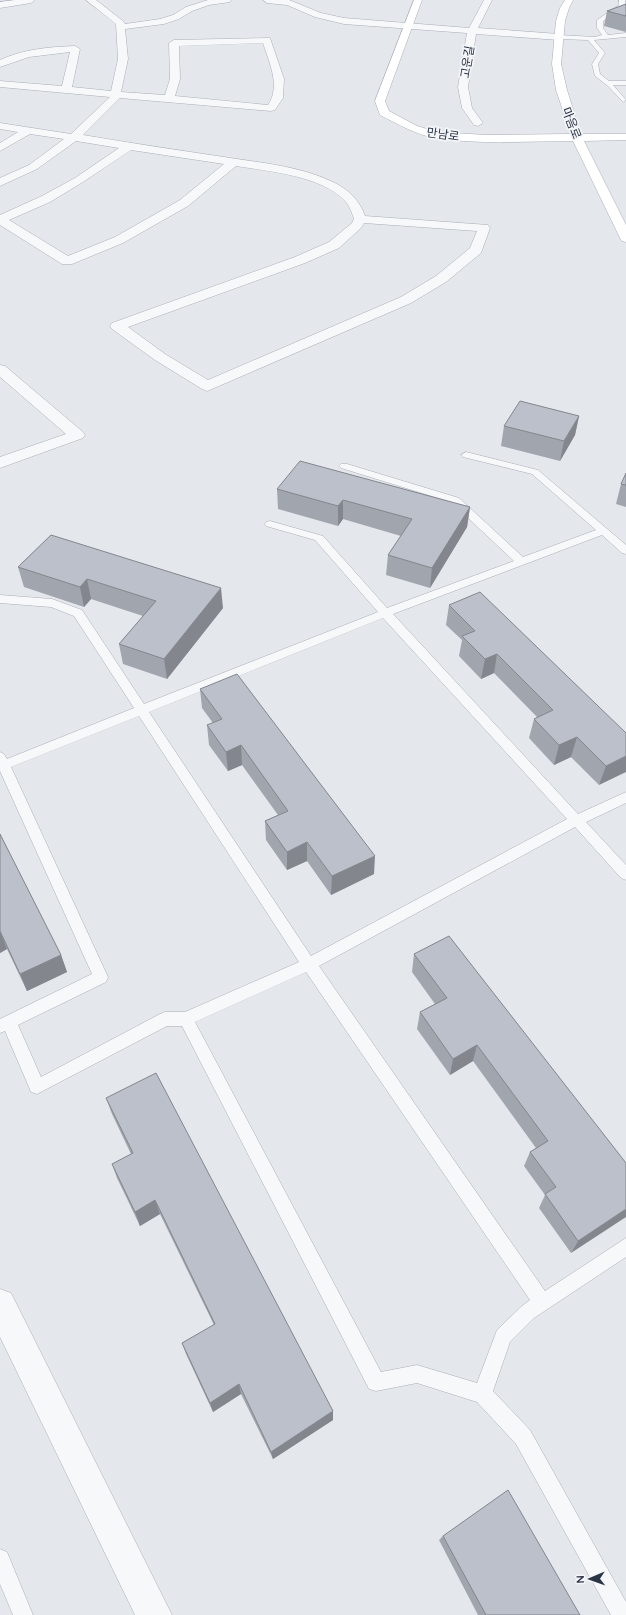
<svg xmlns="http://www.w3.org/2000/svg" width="626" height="1615" font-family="Quicksand,'Noto Sans KR',sans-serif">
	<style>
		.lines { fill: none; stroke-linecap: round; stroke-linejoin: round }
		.lane-casing { stroke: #a9aeb7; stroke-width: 1 }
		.street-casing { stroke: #a9aeb7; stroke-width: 1 }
		.secondary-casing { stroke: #a9aeb7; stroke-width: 1 }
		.lane { fill: #f7f8fa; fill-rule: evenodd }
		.street { fill: #f7f8fa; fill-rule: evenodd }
		.secondary { fill: #fff; fill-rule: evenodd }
		.wall { fill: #a1a5ae }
		.shaded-wall { fill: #83868d }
		.building { fill: #bbc0ca; stroke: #83868d }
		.labels { text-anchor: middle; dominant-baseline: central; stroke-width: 3.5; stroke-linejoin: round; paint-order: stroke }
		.far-street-label { font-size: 12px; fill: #2b3445; stroke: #f4f6f9 }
	</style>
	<rect width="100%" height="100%" fill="#e4e7ec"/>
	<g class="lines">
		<g class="lane-casing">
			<g id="lane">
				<path d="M619 0H625V6L603 21V28L608 35 626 33V37L594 40 605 53 598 64 600 74 609 81H626V85H613L626 100 623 102 608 86 595 76 592 64 599 53 588 40 559 39 556 37 559 35 595 37 602 35 597 28V20L619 5Z"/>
				<path d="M466 452 538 470 626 545V554L622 553 602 535 393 614 578 814 626 792V803L586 822 626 865V880L621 878 575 827 319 966 545 1291 626 1238V1257L534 1318 510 1342 493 1391 530 1430 626 1602V1615H611L516 1444 477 1402 417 1383 376 1391 369 1389 182 1026H167L37 1094 31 1092 5 1031 0 1033V1019L92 974 0 771V752L4 754 7 759 134 708 74 616 51 607 0 603V595L52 599 82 610 144 704 378 612 315 540 266 526 265 524 266 522 270 521 323 536 387 608 514 561 451 502 341 468 339 466 341 464H347L459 498 523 557 596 530 532 474 463 457 461 455ZM383 618 567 819 311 956 149 712ZM139 716 299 962 185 1012H165L160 1014 41 1077 18 1025 106 982 108 977 11 767ZM306 972 530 1300 522 1306 497 1330 477 1383 417 1365 381 1372 195 1022Z"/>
				<path d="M0 1549 7 1552 33 1615H13L0 1584Z"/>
			</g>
		</g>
		<g class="street-casing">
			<g id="street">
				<path d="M15 0H35L31 3 0 8V2Z"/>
				<path d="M86 0H96L123 21 125 24 160 19 173 15 186 7 208 0H231L230 2 209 5 192 11 179 19 164 24 125 29 128 59 121 92 165 95 170 79 169 43 174 40 270 38 284 79 283 98 275 110 271 111 120 98 83 135C130 143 177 150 224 157 261 163 301 166 335 183 349 190 360 201 365 216L488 225 490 228 481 253 446 282 411 303 212 389 207 391 202 389 155 360 112 329 110 326 112 323 295 257 329 242 352 223 354 219C352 213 350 207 346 202 324 176 268 171 236 166L188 206 123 243 72 264H62L0 225V215L42 196 75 178 119 148 76 141 37 169 0 186V178L29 165 64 139 30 134 0 151V143L18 132 0 129V123L71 134 110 97 0 87V81L62 86 70 52 29 57 0 67V60C24 49 49 47 75 46L80 49 72 87 111 91 118 59 116 24ZM263 43C269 62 281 86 268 105L175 96 180 79 179 46ZM131 150 224 164 180 200 115 237 68 256 9 220 50 202 83 182ZM364 223 477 231 470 248 436 276 401 297 208 380 165 354 128 327 305 263 339 248 361 228Z"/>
				<path d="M263 0H289L321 13 344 18 469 28 484 0H492L478 28 559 34 564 37 559 40 476 34 468 87 472 108 483 123 478 126 474 125 462 108 458 87 467 33 344 24 315 17 287 5 267 3Z"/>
				<path d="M0 365 5 366 83 432 85 435 83 438 0 468V457L66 434 0 377Z"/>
				<path d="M0 1289 11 1293 172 1615H135L0 1337Z"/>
			</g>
		</g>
		<g class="secondary-casing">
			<path id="secondary" d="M414 0H422L385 101 389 111 417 126 437 132 486 135 571 134 556 90 552 64 556 21 560 8 565 0H573L569 8 565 21 561 64 567 90 581 134H626V140L584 141 626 225V242L622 241 620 238 573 141C528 141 481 145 436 138 416 135 398 124 380 115L375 101Z"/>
		</g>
		<use href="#lane" class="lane"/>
		<use href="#street" class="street"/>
		<use href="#secondary" class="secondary"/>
	</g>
	<g class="wall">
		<path d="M626 4V32L604 26 607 11Z"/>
		<path d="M579 416 575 435 560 461 501 446 504 426Z"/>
		<path d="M626 473V507L616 504 621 484Z"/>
		<path d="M277 489 470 507 467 527 430 588 386 575 388 555 401 536 343 519 338 526 278 509Z"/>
		<path d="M51 535 223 608 167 679 123 664 119 644 143 616 91 599 84 607 24 587 18 567Z"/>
		<path d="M449 605 626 733 599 785 571 757 554 765 529 738 534 719 537 717 494 673 481 679 459 656 462 640 446 625Z"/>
		<path d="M200 689 374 874 331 895 307 861 287 870 266 840 265 821 278 815 242 765 228 771 209 745 207 725 213 723 202 708Z"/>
		<path d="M0 834 61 955 67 972 27 991 7 949 0 953Z"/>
		<path d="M414 954 626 1163 571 1253 539 1208 545 1195 524 1166 530 1152 536 1148 473 1061 450 1075 417 1029 420 1012 435 1004 412 972Z"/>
		<path d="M106 1098 333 1420 273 1459 241 1394 213 1412 186 1354 182 1343 214 1325 160 1214 140 1226 117 1178 112 1164 131 1154 112 1114Z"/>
		<path d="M443 1536 580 1615H478L439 1540Z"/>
	</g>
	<g class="shaded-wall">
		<path d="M579 416 575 435 560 461 564 441Z"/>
		<path d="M343 500V519L338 526V506Z"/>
		<path d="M470 507 467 527 430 588 432 568Z"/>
		<path d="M87 579 91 599 84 607 80 587Z"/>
		<path d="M221 588 223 608 167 679 164 659Z"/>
		<path d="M497 654 494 673 481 679 485 659Z"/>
		<path d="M577 737 571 757 554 765 559 745Z"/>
		<path d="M241 745 242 765 228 771 226 752Z"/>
		<path d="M626 756V772L599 785 606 766Z"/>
		<path d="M307 842V861L287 870V852Z"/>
		<path d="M375 856 374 874 331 895 332 876Z"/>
		<path d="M0 931 7 949 0 953Z"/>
		<path d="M61 955 67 972 27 991 20 974Z"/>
		<path d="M477 1045 473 1061 450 1075 453 1059Z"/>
		<path d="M155 1200 160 1214 140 1226 135 1212Z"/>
		<path d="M626 1209V1217L571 1253 578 1241Z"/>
		<path d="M239 1384 241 1394 213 1412 210 1403Z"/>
		<path d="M333 1411V1420L273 1459 271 1452Z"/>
	</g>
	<g class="building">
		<path d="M626 4V16L607 11Z"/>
		<path d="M520 401 579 416 564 441 504 426Z"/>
		<path d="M300 461 470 507 432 568 388 555 412 519 343 500 338 506 277 489Z"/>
		<path d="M626 473V485L621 484Z"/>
		<path d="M51 535 221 588 164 659 119 644 156 601 87 579 80 587 18 567Z"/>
		<path d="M480 592 626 733V756L606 766 577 737 559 745 534 719 553 710 497 654 485 659 462 636 475 631 449 605Z"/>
		<path d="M237 674 375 856 332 876 307 842 287 852 265 821 288 811 241 745 226 752 207 725 222 719 200 689Z"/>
		<path d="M0 834 61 955 20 974 0 931Z"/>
		<path d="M449 936 626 1163V1209L578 1241 545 1194 556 1187 530 1152 548 1141 477 1045 453 1059 420 1012 447 998 414 954Z"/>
		<path d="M156 1073 333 1411 271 1452 239 1384 210 1403 182 1343 215 1324 155 1200 135 1212 112 1164 133 1153 106 1098Z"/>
		<path d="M508 1490 580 1615H486L443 1536Z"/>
	</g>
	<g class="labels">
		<g class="far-street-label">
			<text transform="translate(467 62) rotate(-81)">고운길</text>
			<text transform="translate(572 123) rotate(69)">마음로</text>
			<text transform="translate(443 134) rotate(8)">만남로</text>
		</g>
	</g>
	<g transform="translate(590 1579) rotate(268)" stroke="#f4f6f9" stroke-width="3" paint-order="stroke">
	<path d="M0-3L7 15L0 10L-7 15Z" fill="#2b3445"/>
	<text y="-6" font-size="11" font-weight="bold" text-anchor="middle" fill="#2b3445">N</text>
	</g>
</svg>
